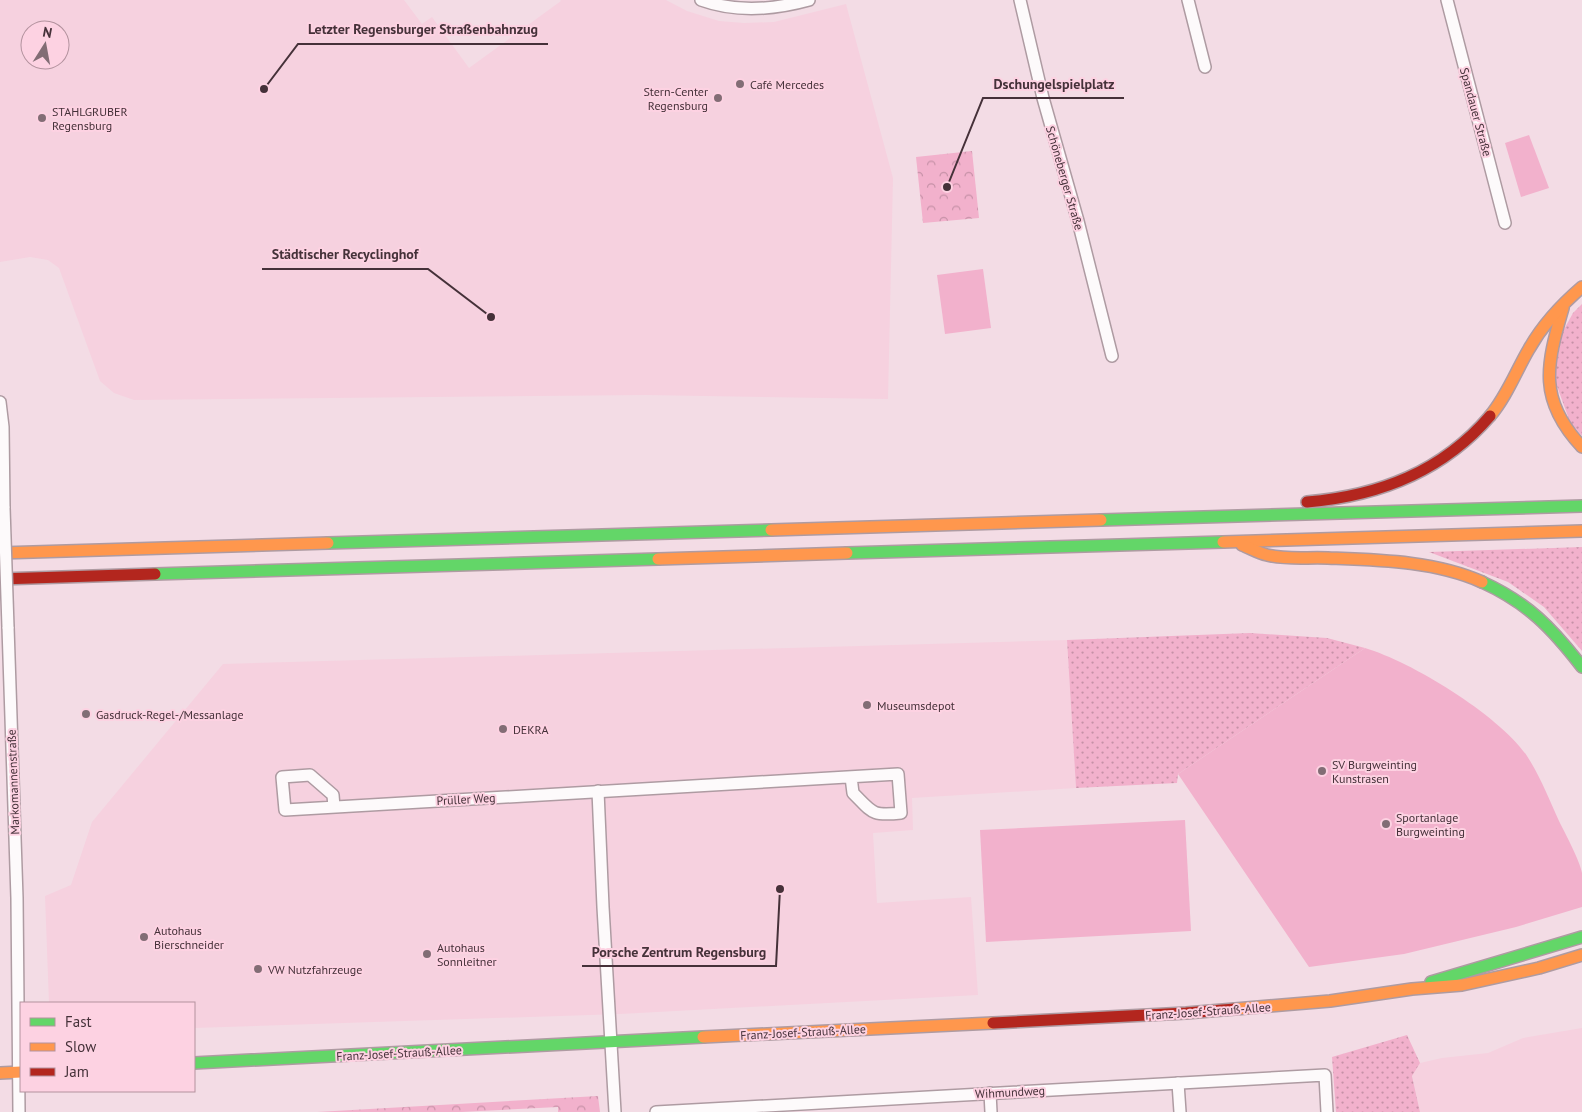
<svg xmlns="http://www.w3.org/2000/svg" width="1582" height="1112" font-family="'PT Sans',sans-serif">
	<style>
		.built { fill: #f6d1df; fill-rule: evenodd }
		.grass { fill: url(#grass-dots) }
		.park { fill: url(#park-crowns) }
		.pitch { fill: #f2b1cc }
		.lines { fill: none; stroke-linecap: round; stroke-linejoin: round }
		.street-casing { stroke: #ae9ba2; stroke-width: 14 }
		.fast-casing { stroke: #ae9ba2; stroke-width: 14 }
		.slow-casing { stroke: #ae9ba2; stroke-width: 14 }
		.jam-casing { stroke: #ae9ba2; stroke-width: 14 }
		.street { stroke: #fdfafb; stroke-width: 11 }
		.fast { stroke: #63d668; stroke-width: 11 }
		.slow { stroke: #ff974d; stroke-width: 11 }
		.jam { stroke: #b3261e; stroke-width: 11 }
		.street-bridge-casing { stroke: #ae9ba2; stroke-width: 14; stroke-linecap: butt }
		.street-bridge { stroke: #fdfafb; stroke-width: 11 }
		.poi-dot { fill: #826d75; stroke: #fdd2e2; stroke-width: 2 }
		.labels { text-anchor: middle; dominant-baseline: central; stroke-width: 4; stroke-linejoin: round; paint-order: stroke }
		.poi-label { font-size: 12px; fill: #453139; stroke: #fdd2e2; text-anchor: start }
		.street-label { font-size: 12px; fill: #453139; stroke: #fdd2e2 }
		.leader { fill: none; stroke: #453139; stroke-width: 2 }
		.callout-dot { fill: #453139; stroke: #fdd2e2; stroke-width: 2 }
		.callout-label { font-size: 14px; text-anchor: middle; font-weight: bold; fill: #453139; stroke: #fdd2e2; stroke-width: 4; stroke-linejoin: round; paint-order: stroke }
	</style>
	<defs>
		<pattern id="grass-dots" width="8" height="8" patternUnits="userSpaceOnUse" patternTransform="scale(1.25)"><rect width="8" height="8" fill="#f2b1cc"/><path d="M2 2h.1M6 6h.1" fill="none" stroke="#c691a7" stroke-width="1.8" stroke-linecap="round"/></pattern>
		<pattern id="park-crowns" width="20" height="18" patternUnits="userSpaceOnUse" patternTransform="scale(1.25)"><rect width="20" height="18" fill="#f2b1cc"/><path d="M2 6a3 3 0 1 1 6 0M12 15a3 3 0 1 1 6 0" fill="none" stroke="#c691a7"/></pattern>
	</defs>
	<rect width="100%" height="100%" fill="#f3dce5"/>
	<g class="built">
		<path d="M0 0H404L422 24 432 17 469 68 561 1 560 0H666L687 11 719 21 744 23 774 22 846 4 893 178 888 399 646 395 134 400 114 393 100 381 59 268 48 260 30 257 0 262ZM30 30H60V60H30Z"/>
		<path d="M1067 640 1076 788 912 798 913 830 873 833 877 903 971 897 978 995 620 1014 194 1028V1003H49L45 896 71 885 92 822 223 664Z"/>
		<path d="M1582 1028V1112H1420L1412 1075 1420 1063 1442 1058 1488 1053 1523 1038Z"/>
	</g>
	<g class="grass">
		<path d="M1582 304V436L1570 422 1554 378 1562 333 1573 313Z"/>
		<path d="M1582 547V651L1544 607 1508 582 1429 552Z"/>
		<path d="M1250 633 1327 638 1365 648 1178 774 1177 783 1076 788 1067 640Z"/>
		<path d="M1407 1035 1420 1063 1412 1076 1420 1112H1336L1332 1057Z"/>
	</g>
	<g class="park">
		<path d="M972 151 979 218 923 223 916 157Z"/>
		<path d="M598 1096 600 1112H558V1107L461 1112H317Z"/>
	</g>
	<g class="pitch">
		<path d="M1529 135 1549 188 1521 197 1505 143Z"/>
		<path d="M983 269 991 328 945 334 937 275Z"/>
		<path d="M1365 648C1412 662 1499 715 1527 756 1540 776 1549 799 1559 821 1565 833 1580 861 1582 873 1582 883 1582 896 1582 907L1516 927 1404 954 1309 967 1178 774Z"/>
		<path d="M1185 820 1191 931 986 942 980 830Z"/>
	</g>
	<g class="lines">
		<g class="street-casing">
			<g id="street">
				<path d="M701 0C737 13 773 10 809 0"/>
				<path d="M1020 0 1043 98 1078 221 1112 356"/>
				<path d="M1188 0 1205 67"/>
				<path d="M1447 0 1505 223"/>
				<path d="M0 402 3 427 4 508"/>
				<path d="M8 627 17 898 19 1112"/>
				<path d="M598 791 603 907 615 1112"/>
				<path d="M334 807 333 795 310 775 282 777 285 810 898 774 901 813C871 816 873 813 853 793L851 777"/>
				<path d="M1178 1083 1180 1112"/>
				<path d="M990 1093 991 1112"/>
				<path d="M656 1112 1325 1075 1327 1112"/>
			</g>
		</g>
		<g class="fast-casing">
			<g id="fast">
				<path d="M1101 520 1582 506"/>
				<path d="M328 543 771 530"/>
				<path d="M847 553 1223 542"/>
				<path d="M155 574 658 559"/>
				<path d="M1482 582C1528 603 1552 628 1582 667"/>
				<path d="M1431 982 1582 937"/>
				<path d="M194 1063 703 1037"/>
			</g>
		</g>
		<g class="slow-casing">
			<g id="slow">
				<path d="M1563 308C1546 366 1538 400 1582 447"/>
				<path d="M1490 416C1507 396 1516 371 1529 349 1543 324 1561 305 1582 287"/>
				<path d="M771 530 1101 520"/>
				<path d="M1223 542 1582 531"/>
				<path d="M1242 545C1250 548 1258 553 1267 555 1287 560 1307 557 1328 558 1379 560 1435 561 1482 582"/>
				<path d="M0 553 328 543"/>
				<path d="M658 559 847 553"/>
				<path d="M1235 1009 1330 1001 1412 989 1462 985 1539 968 1582 955"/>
				<path d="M703 1037 993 1023"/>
				<path d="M0 1073 21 1072"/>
			</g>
		</g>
		<g class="jam-casing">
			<g id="jam">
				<path d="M1307 502C1379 496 1442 472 1490 416"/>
				<path d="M0 579 155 574"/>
				<path d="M993 1023 1186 1013 1235 1009"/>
			</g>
		</g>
		<use href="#street" class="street"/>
		<use href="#fast" class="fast"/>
		<use href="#slow" class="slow"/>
		<use href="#jam" class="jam"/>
		<g class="street-bridge-casing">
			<path id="street-bridge" d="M4 508 8 627"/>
		</g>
		<use href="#street-bridge" class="street-bridge"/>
	</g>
	<g class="poi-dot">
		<circle cx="740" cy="84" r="5"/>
		<circle cx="718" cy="98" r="5"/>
		<circle cx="42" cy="118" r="5"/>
		<circle cx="867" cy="705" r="5"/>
		<circle cx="86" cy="714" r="5"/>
		<circle cx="503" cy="729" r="5"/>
		<circle cx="1322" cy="771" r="5"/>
		<circle cx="1386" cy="824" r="5"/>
		<circle cx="144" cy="937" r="5"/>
		<circle cx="427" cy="954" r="5"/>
		<circle cx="258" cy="969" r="5"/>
	</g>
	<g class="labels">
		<g class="poi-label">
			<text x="750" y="84">Café Mercedes</text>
			<text x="708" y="91" text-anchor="end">Stern-Center<tspan x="708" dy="14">Regensburg</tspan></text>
			<text x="52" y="111">STAHLGRUBER<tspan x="52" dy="14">Regensburg</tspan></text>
			<text x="877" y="705">Museumsdepot</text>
			<text x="96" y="714">Gasdruck-Regel-/Messanlage</text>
			<text x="513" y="729">DEKRA</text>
			<text x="1332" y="764">SV Burgweinting<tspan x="1332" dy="14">Kunstrasen</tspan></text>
			<text x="1396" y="817">Sportanlage<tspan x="1396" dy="14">Burgweinting</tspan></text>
			<text x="154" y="930">Autohaus<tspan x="154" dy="14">Bierschneider</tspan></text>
			<text x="437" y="947">Autohaus<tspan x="437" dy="14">Sonnleitner</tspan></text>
			<text x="268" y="969">VW Nutzfahrzeuge</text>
		</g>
		<g class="street-label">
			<text transform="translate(1476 112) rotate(75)">Spandauer Straße</text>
			<text transform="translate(1065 178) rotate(74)">Schöneberger Straße</text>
			<text transform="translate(13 782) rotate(-92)">Markomannenstraße</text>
			<text transform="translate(466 799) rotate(-3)">Prüller Weg</text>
			<text transform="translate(1208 1011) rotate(-4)">Franz-Josef-Strauß-Allee</text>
			<text transform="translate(803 1032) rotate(-3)">Franz-Josef-Strauß-Allee</text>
			<text transform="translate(399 1053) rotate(-3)">Franz-Josef-Strauß-Allee</text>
			<text transform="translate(1010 1092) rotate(-3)">Wihmundweg</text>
		</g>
	</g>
	<path class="leader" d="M264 89L298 44H548M947 187L983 98H1124M491 317L428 269H262M780 889L776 966H582"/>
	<g class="callout-dot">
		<circle cx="264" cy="89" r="5"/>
		<circle cx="947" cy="187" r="5"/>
		<circle cx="491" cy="317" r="5"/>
		<circle cx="780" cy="889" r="5"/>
	</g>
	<g class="callout-label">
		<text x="423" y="34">Letzter Regensburger Straßenbahnzug</text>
		<text x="1054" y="89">Dschungelspielplatz</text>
		<text x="345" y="259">Städtischer Recyclinghof</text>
		<text x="679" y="957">Porsche Zentrum Regensburg</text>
	</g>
	<rect x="20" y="1002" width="175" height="90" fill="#fdd2e2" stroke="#b3929e"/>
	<rect x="30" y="1018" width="25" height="8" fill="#63d668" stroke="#b3929e"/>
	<text x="65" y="1027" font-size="15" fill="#453139">Fast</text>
	<rect x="30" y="1043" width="25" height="8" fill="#ff974d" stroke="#b3929e"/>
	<text x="65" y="1052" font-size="15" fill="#453139">Slow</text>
	<rect x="30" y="1068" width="25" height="8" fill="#b3261e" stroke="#b3929e"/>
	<text x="65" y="1077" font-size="15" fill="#453139">Jam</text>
	<g transform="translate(45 45) rotate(11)"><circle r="24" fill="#fdd2e2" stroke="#b3929e"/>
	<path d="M0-4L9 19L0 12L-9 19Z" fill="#826d75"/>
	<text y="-8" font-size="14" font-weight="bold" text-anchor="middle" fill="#453139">N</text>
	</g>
</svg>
